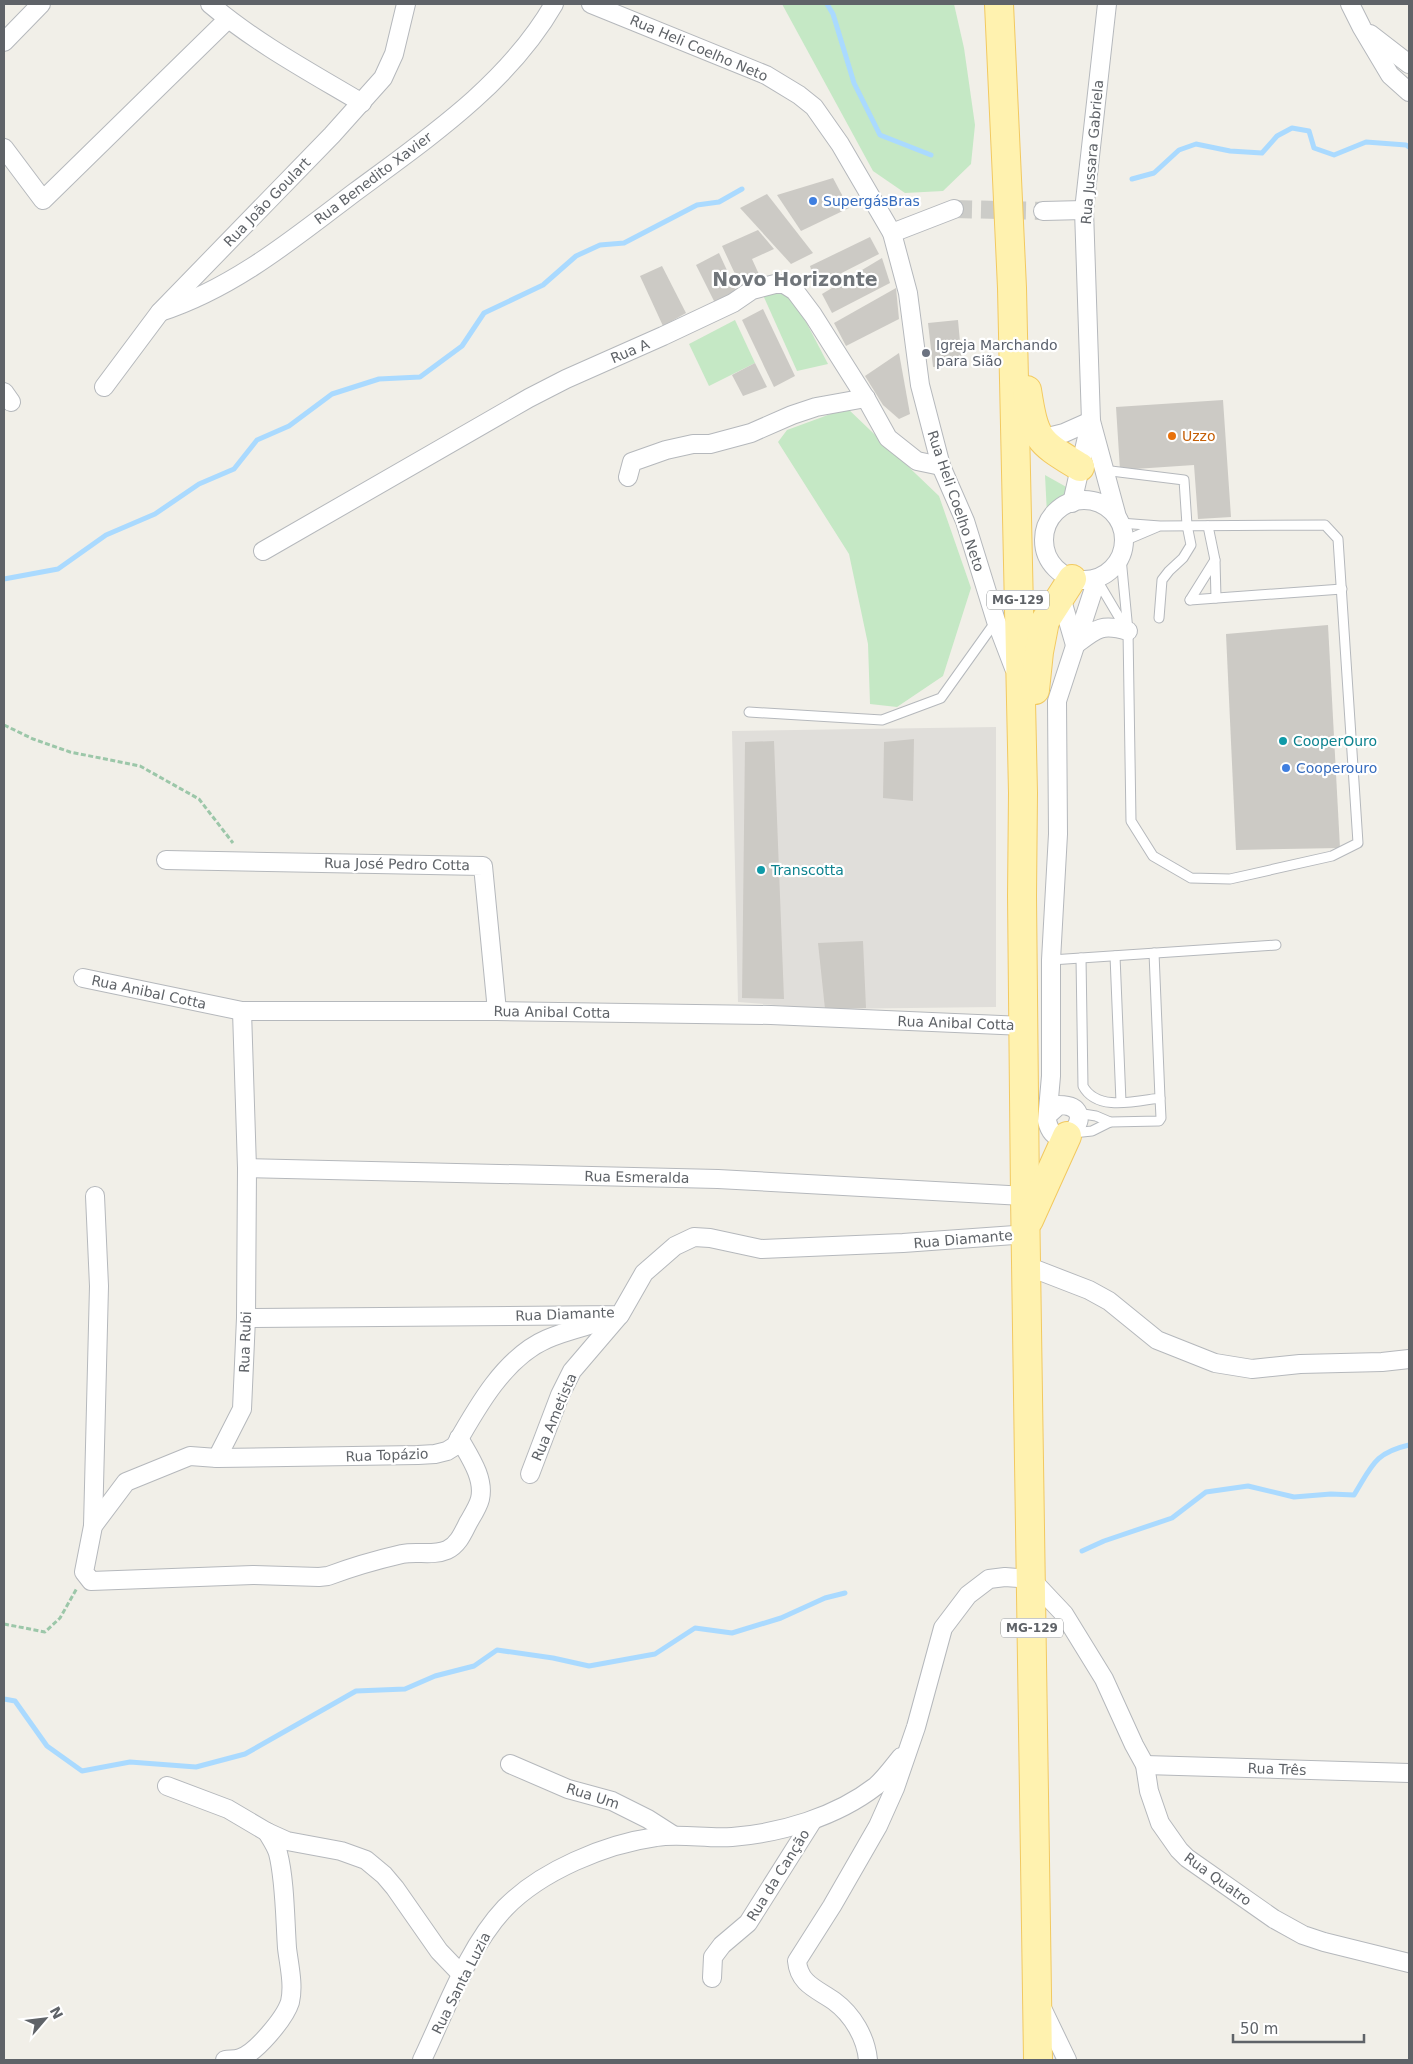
<svg xmlns="http://www.w3.org/2000/svg" width="1413" height="2064" font-family="'DejaVu Sans',sans-serif">
	<style>
		.industrial { fill: #e0deda }
		.green { fill: #c5e8c5 }
		.lines { fill: none; stroke-linecap: round; stroke-linejoin: round }
		.stream { stroke: #aadaff; stroke-width: 5 }
		.building { fill: #cccac5 }
		.street-tunnel { stroke: #ccccc8; stroke-width: 18; stroke-dasharray: 18 9; stroke-linecap: butt }
		.lane-casing { stroke: #b5b8bc; stroke-width: 11 }
		.street-casing { stroke: #b5b8bc; stroke-width: 20 }
		.primary-casing { stroke: #f2c960; stroke-width: 30 }
		.path { stroke: #9cc7a9; stroke-width: 3; stroke-dasharray: 5 2.5; stroke-linecap: butt }
		.lane { stroke: #fff; stroke-width: 9 }
		.street { stroke: #fff; stroke-width: 18 }
		.primary { stroke: #fff2af; stroke-width: 28 }
		.shop-dot { fill: #3f7fe0; stroke: #fff; stroke-width: 2 }
		.worship-dot { fill: #6b7280; stroke: #fff; stroke-width: 2 }
		.food-dot { fill: #e8710a; stroke: #fff; stroke-width: 2 }
		.culture-dot { fill: #0f9aa8; stroke: #fff; stroke-width: 2 }
		.labels { text-anchor: middle; dominant-baseline: central; stroke-width: 4.5; stroke-linejoin: round; paint-order: stroke }
		.shield { fill: #fff; stroke: #8f9295; stroke-width: 1 }
		.shield-label { font-size: 12px; font-weight: bold; fill: #5f6368 }
		.street-label { font-size: 14px; fill: #5f6368; stroke: #fff }
		.shop-label { font-size: 14px; fill: #366cbe; stroke: #fff; text-anchor: start }
		.worship-label { font-size: 14px; fill: #5b616d; stroke: #fff; text-anchor: start }
		.food-label { font-size: 14px; fill: #c56008; stroke: #fff; text-anchor: start }
		.culture-label { font-size: 14px; fill: #0d838f; stroke: #fff; text-anchor: start }
		.district-label { font-size: 19px; font-weight: bold; fill: #70757a; stroke: #fff }
	</style>
	<rect width="100%" height="100%" fill="#f1efe8"/>
	<path class="industrial" d="M996 727V1007L825 1009 738 1002 732 731Z"/>
	<g class="green">
		<path d="M782 4H954L964 48 975 125 971 164 943 191 905 193 873 171Z"/>
		<path d="M780 290 794 299 828 364 797 371 763 295Z"/>
		<path d="M735 320 755 363 709 386 689 344Z"/>
		<path d="M847 408 939 496 971 588 943 676 897 707 870 704 868 644 849 554 778 442 787 430Z"/>
		<path d="M1045 475 1077 493 1047 514Z"/>
	</g>
	<g class="lines">
		<g class="stream">
			<path d="M827 4 833 14 854 83 880 135 931 155"/>
			<path d="M1132 179 1154 173 1179 150 1196 144 1230 151 1262 153 1277 136 1292 128 1309 131 1314 148 1334 155 1366 142 1406 145 1409 147"/>
			<path d="M4 579 58 569 106 535 155 514 199 484 234 469 257 440 289 426 332 394 379 379 420 377 462 346 484 313 543 285 576 256 600 245 624 243 697 205 719 202 742 189"/>
			<path d="M1082 1551 1104 1541 1172 1518 1206 1492 1248 1486 1294 1497 1331 1494 1354 1495C1372 1466 1374 1453 1409 1445"/>
			<path d="M4 1699 15 1701 47 1746 82 1771 130 1762 196 1767 245 1754 356 1691 405 1689 435 1676 474 1666 497 1650 553 1658 589 1666 655 1654 695 1628 732 1633 781 1618 825 1598 845 1593"/>
		</g>
	</g>
	<g class="building">
		<path d="M833 178 849 208 801 231 777 195Z"/>
		<path d="M767 194 813 253 791 264 740 208Z"/>
		<path d="M758 230 774 249 752 259 762 281 742 289 722 246Z"/>
		<path d="M870 237 879 254 816 286 810 266Z"/>
		<path d="M719 253 736 290 715 303 696 265Z"/>
		<path d="M882 258 890 283 832 313 822 294Z"/>
		<path d="M662 266 686 313 663 326 640 276Z"/>
		<path d="M896 288 899 319 846 346 834 323Z"/>
		<path d="M763 309 795 376 774 387 742 320Z"/>
		<path d="M958 320 962 364 933 367 928 323Z"/>
		<path d="M899 353 910 414 899 419 883 405 865 376Z"/>
		<path d="M755 363 767 387 743 396 732 375Z"/>
		<path d="M1223 400 1231 517 1198 519 1194 465 1120 470 1116 407Z"/>
		<path d="M1328 625 1340 848 1236 850 1226 634Z"/>
		<path d="M914 739 913 801 883 798 884 742Z"/>
		<path d="M774 741 784 999 742 998 745 742Z"/>
		<path d="M863 941 866 1008 825 1009 818 943Z"/>
	</g>
	<g class="lines">
		<path class="street-tunnel" d="M954 209 1043 211"/>
		<g class="lane-casing">
			<g id="lane">
				<path d="M1103 470 1184 480 1187 525 1191 545 1183 558 1169 571 1162 580 1159 618"/>
				<path d="M1120 523 1160 526 1325 525 1338 539 1358 843 1332 856 1230 879 1191 878 1153 856 1131 821 1128 631 1121 558"/>
				<path d="M1208 526 1215 560 1216 598"/>
				<path d="M1124 541 1157 527"/>
				<path d="M1097 580 1126 629"/>
				<path d="M1190 600 1342 589"/>
				<path d="M1190 600 1215 560"/>
				<path d="M749 712 882 720 941 698 996 621"/>
				<path d="M1115 956 1121 1102"/>
				<path d="M1081 958 1083 1086C1097 1112 1136 1101 1160 1098L1154 953"/>
				<path d="M1051 960 1276 945"/>
				<path d="M1077 1113 1096 1116 1110 1122 1159 1121 1161 1118 1160 1098"/>
				<path d="M1073 1133 1092 1131 1110 1122"/>
			</g>
		</g>
		<g class="street-casing">
			<g id="street">
				<path d="M210 4C256 43 310 72 362 103"/>
				<path d="M591 4 766 75 799 95 814 107 840 144 892 233 908 293 920 385 941 466 965 521 996 621 1014 668"/>
				<path d="M1107 4 1084 210 1091 421 1117 517"/>
				<path d="M1350 4 1362 28 1390 75 1409 92"/>
				<path d="M1370 34 1409 64"/>
				<path d="M4 42 41 4"/>
				<path d="M4 148 43 200 228 19"/>
				<path d="M1043 211 1084 210"/>
				<path d="M892 233 954 209"/>
				<path d="M160 312C234 288 293 239 355 192 428 138 508 84 554 4"/>
				<path d="M104 387 160 312 332 135 383 78 394 54 406 4"/>
				<path d="M4 392 11 402"/>
				<path d="M1040 439 1064 433 1091 421"/>
				<path d="M628 477 632 462 666 450 693 444H710L751 433 792 415 816 407 866 398"/>
				<circle cx="1084" cy="540" r="40"/>
				<path d="M1072 503 1090 424"/>
				<path d="M263 551 529 398 566 379 663 336 733 303 752 290 775 284H784L795 291 813 315 868 402 888 438 917 461 941 466"/>
				<path d="M1061 597 1075 645"/>
				<path d="M1075 645C1096 629 1101 623 1128 631"/>
				<path d="M166 860 483 866 497 1011"/>
				<path d="M83 978 242 1011H497L771 1015 1024 1026"/>
				<path d="M242 1011 247 1168 246 1318 242 1409 217 1458 190 1456 126 1482 93 1526 84 1572 91 1581 253 1575 319 1577 328 1576C352 1567 376 1560 402 1554 417 1551 433 1556 447 1550 458 1545 463 1533 468 1523 472 1516 478 1507 480 1499 485 1478 469 1456 459 1438"/>
				<path d="M1049 1114 1059 1105C1105 1105 1058 1164 1047 1121L1051 1076V960L1058 834 1057 701 1097 579"/>
				<path d="M247 1168 718 1179 1025 1196"/>
				<path d="M1027 1266 1089 1290 1109 1301 1157 1340 1215 1363 1252 1369 1300 1364 1382 1362 1409 1359"/>
				<path d="M246 1318 620 1315 644 1273 675 1246 694 1237 710 1238 761 1249 903 1243 1027 1234"/>
				<path d="M217 1458 418 1455 435 1454 447 1451 455 1446C477 1407 505 1357 547 1339 565 1331 584 1327 603 1321"/>
				<path d="M530 1474 560 1395 572 1371 619 1316"/>
				<path d="M93 1526 99 1286 95 1196"/>
				<path d="M510 1764 568 1789 612 1801 648 1819 673 1835"/>
				<path d="M1145 1765 1409 1773"/>
				<path d="M167 1786 228 1809 267 1832 287 1841 341 1851 366 1860 384 1875 395 1888 439 1951 462 1975"/>
				<path d="M712 1978 713 1957 722 1945 748 1923 813 1820"/>
				<path d="M1041 2006 1067 2060"/>
				<path d="M225 2060C230 2059 235 2060 240 2058 256 2053 285 2018 290 2002 294 1985 289 1965 287 1948 285 1919 285 1880 278 1853 276 1846 271 1839 267 1832"/>
				<path d="M422 2060C445 2012 468 1947 505 1908 541 1871 605 1844 656 1837 681 1833 707 1839 732 1837 781 1833 836 1817 876 1786 885 1778 893 1767 901 1757"/>
				<path d="M868 2060C866 2038 853 2015 834 2001 817 1989 799 1984 797 1961L832 1906 878 1826 895 1788 916 1727 943 1628 968 1595 989 1579 1005 1577 1031 1579 1064 1614 1104 1679 1134 1745 1145 1765 1149 1791 1160 1823 1179 1850 1187 1858 1274 1919 1303 1935 1324 1942 1409 1963"/>
			</g>
		</g>
		<g class="primary-casing">
			<g id="primary">
				<path d="M999 4 1012 288 1023 793 1022 896 1025 1196 1038 2060"/>
				<path d="M1027 390C1035 441 1038 441 1080 467"/>
				<path d="M1035 690 1039 652 1045 621 1072 579"/>
				<path d="M1029 1220 1067 1136"/>
			</g>
		</g>
		<g class="path">
			<path d="M4 725 33 739 70 752 140 766 199 799 233 843"/>
			<path d="M4 1624 45 1632 60 1618 77 1588"/>
		</g>
		<use href="#lane" class="lane"/>
		<use href="#street" class="street"/>
		<use href="#primary" class="primary"/>
	</g>
	<g class="shop-dot">
		<circle cx="813" cy="201" r="5"/>
		<circle cx="1286" cy="768" r="5"/>
	</g>
	<circle class="worship-dot" cx="926" cy="353" r="5"/>
	<circle class="food-dot" cx="1172" cy="436" r="5"/>
	<g class="culture-dot">
		<circle cx="1283" cy="741" r="5"/>
		<circle cx="761" cy="870" r="5"/>
	</g>
	<g class="labels">
		<g class="shield">
			<rect x="987" y="590.5" width="62" height="19" rx="4"/>
			<rect x="1001" y="1618.5" width="62" height="19" rx="4"/>
		</g>
		<g class="shield-label">
			<text x="1018" y="600">MG-129</text>
			<text x="1032" y="1628">MG-129</text>
		</g>
		<g class="street-label">
			<text transform="translate(699 48) rotate(23)">Rua Heli Coelho Neto</text>
			<text transform="translate(1092 152) rotate(-85)">Rua Jussara Gabriela</text>
			<text transform="translate(373 178) rotate(-37)">Rua Benedito Xavier</text>
			<text transform="translate(267 202) rotate(-46)">Rua João Goulart</text>
			<text transform="translate(630 351) rotate(-23)">Rua A</text>
			<text transform="translate(956 501) rotate(71)">Rua Heli Coelho Neto</text>
			<text transform="translate(397 864) rotate(1)">Rua José Pedro Cotta</text>
			<text transform="translate(149 992) rotate(12)">Rua Anibal Cotta</text>
			<text transform="translate(552 1012) rotate(1)">Rua Anibal Cotta</text>
			<text transform="translate(956 1023) rotate(2)">Rua Anibal Cotta</text>
			<text transform="translate(637 1177) rotate(1)">Rua Esmeralda</text>
			<text transform="translate(963 1239) rotate(-5)">Rua Diamante</text>
			<text transform="translate(565 1314) rotate(-2)">Rua Diamante</text>
			<text transform="translate(245 1342) rotate(-88)">Rua Rubi</text>
			<text transform="translate(554 1417) rotate(-67)">Rua Ametista</text>
			<text transform="translate(387 1455) rotate(-2)">Rua Topázio</text>
			<text transform="translate(1277 1769) rotate(2)">Rua Três</text>
			<text transform="translate(593 1796) rotate(18)">Rua Um</text>
			<text transform="translate(778 1875) rotate(-58)">Rua da Canção</text>
			<text transform="translate(1218 1879) rotate(36)">Rua Quatro</text>
			<text transform="translate(461 1983) rotate(-63)">Rua Santa Luzia</text>
		</g>
		<g class="shop-label">
			<text x="823" y="201">SupergásBras</text>
			<text x="1296" y="768">Cooperouro</text>
		</g>
		<g class="worship-label">
			<text x="936" y="345">Igreja Marchando<tspan x="936" dy="16">para Sião</tspan></text>
		</g>
		<g class="food-label">
			<text x="1182" y="436">Uzzo</text>
		</g>
		<g class="culture-label">
			<text x="1293" y="741">CooperOuro</text>
			<text x="771" y="870">Transcotta</text>
		</g>
		<g class="district-label">
			<text x="795" y="279">Novo Horizonte</text>
		</g>
	</g>
	<rect width="1413" height="2064" fill="none" stroke="#5f6368" stroke-width="10"/>
	<g transform="translate(45 2019) rotate(62)" stroke="#ffffff" stroke-width="4" paint-order="stroke">
	<path d="M0-4L9 19L0 12L-9 19Z" fill="#5f6368"/>
	<text y="-8" font-size="14" font-weight="bold" text-anchor="middle" fill="#5f6368">N</text>
	</g>
	<path d="M1233 2034v8h131v-8" fill="none" stroke="#5f6368" stroke-width="2.5"/>
	<text x="1240" y="2034" font-size="15" fill="#5f6368" stroke="#ffffff" stroke-width="4" paint-order="stroke">50 m</text>
</svg>
